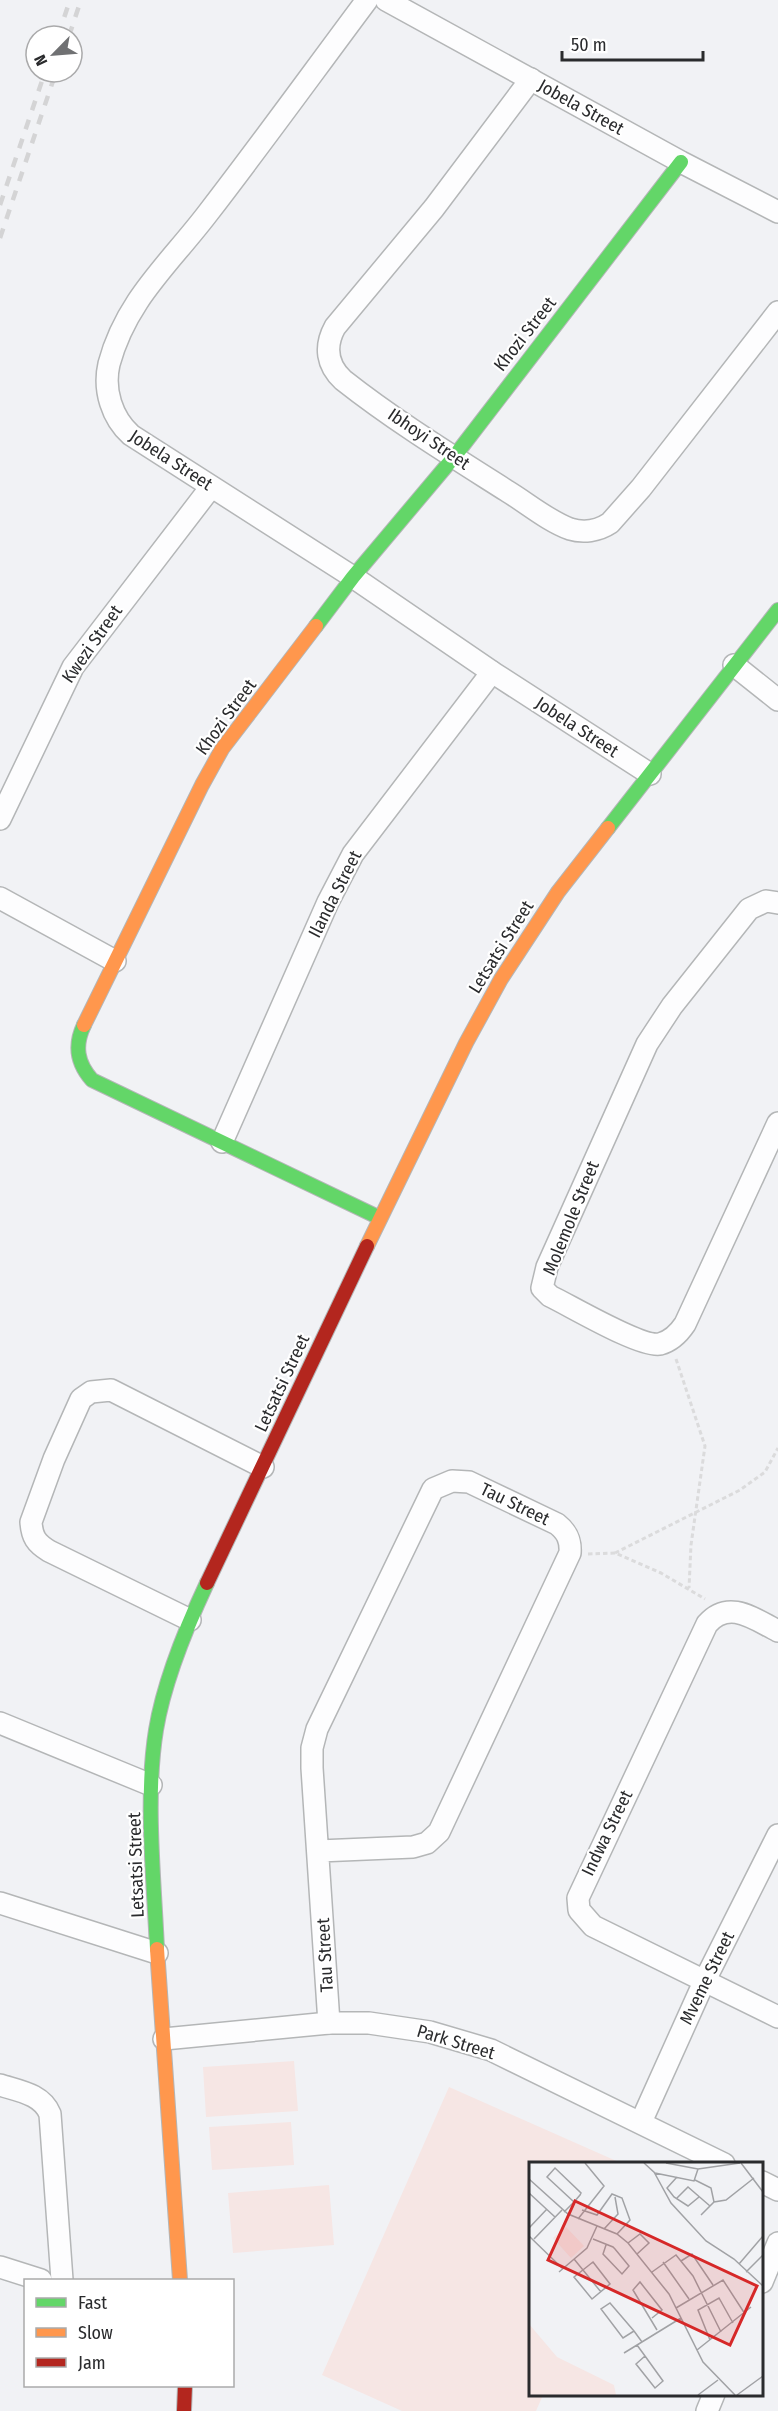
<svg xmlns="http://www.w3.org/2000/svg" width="778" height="2411" font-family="'Fira Sans Condensed',sans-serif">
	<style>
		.green { fill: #f6e6e4 }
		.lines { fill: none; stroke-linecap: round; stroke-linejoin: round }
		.street-casing { stroke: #b4b6b7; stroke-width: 24 }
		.fast-casing { stroke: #b4b6b7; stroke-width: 16 }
		.slow-casing { stroke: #b4b6b7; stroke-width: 16 }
		.jam-casing { stroke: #b4b6b7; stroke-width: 16 }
		.path { stroke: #dbdbdc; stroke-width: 3; stroke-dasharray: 4.5 3; stroke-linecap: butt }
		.street { stroke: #fdfdfe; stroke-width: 21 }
		.fast { stroke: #63d668; stroke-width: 14 }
		.slow { stroke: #ff974d; stroke-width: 14 }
		.jam { stroke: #b3261e; stroke-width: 14 }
		.rail { stroke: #d4d4d5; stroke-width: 4.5; stroke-dasharray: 10 10; stroke-linecap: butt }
		.labels { text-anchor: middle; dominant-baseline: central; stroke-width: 4.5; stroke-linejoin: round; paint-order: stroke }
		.street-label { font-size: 18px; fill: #2a2b2d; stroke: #fff }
		.inset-road { fill: none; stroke: #a1a2a5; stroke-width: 1.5 }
		.view { fill: #d62828; fill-opacity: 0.15; stroke: #d62828; stroke-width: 3 }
		.inset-edge { fill: none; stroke: #2a2b2d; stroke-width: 3 }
	</style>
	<rect width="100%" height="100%" fill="#f1f2f5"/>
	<g class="green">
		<path d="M294 2061 298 2111 206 2117 203 2067Z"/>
		<path d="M449 2087 621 2163 530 2164V2394L543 2395 536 2411H402L322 2375Z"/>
		<path d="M291 2122 294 2165 212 2170 209 2127Z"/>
		<path d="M329 2185 334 2245 233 2253 228 2193Z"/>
	</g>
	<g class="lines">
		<g class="street-casing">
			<g id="street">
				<path d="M367 0C314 71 262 143 208 213 170 263 126 300 109 364 103 390 112 418 131 435L353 577 492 672 650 774"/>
				<path d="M386 0 681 162 778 212"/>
				<path d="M531 79 434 208 335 327C324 347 327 365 343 380 395 421 452 456 507 491 527 503 548 521 570 529 583 533 598 531 610 523L641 488 778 312"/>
				<path d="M734 665 778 700"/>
				<path d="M0 819 73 667 211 487"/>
				<path d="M0 898 115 961"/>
				<path d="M778 903 766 901 749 909 672 1006 647 1044 547 1267 542 1288 550 1296C571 1306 641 1348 660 1344 671 1341 679 1333 685 1324L778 1123"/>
				<path d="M222 1142 328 902 353 854 492 672"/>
				<path d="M190 1620 49 1551C36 1543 32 1537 31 1522L54 1459 81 1399 91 1392 111 1390 263 1467"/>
				<path d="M778 1631C754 1619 729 1599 707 1624L578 1898 579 1910 593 1926 778 2017"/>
				<path d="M0 1723 151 1785"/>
				<path d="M319 1851 413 1847 427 1843 439 1832 570 1553C571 1540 567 1532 557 1524L469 1482 452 1481 433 1489 317 1729 312 1748V1768L329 2023"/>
				<path d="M0 1903 157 1953"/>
				<path d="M164 2039 329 2023H369L430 2032 491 2050 724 2164"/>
				<path d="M0 2085C19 2091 42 2094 50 2114L62 2280"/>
				<path d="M641 2122 704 1982 778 1835"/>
				<path d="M762 2182 778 2190"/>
				<path d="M0 2267 41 2280"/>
				<path d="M762 2282 778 2243"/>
				<path d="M707 2411 714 2394"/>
			</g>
		</g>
		<g class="fast-casing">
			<g id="fast">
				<path d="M316 626 353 577 454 457 681 162"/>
				<path d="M608 828 778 610"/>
				<path d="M84 1025C74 1046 77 1063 92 1080L380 1218"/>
				<path d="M157 1949C154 1880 145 1797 156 1730 164 1681 186 1628 207 1583"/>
			</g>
		</g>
		<g class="slow-casing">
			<g id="slow">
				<path d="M84 1025 202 785 222 749 316 626"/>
				<path d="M367 1246 466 1043 501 979 558 892 608 828"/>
				<path d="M157 1949 180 2280"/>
			</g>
		</g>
		<g class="jam-casing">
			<g id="jam">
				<path d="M207 1583 367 1246"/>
				<path d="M184 2411 185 2386"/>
			</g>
		</g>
		<g class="path">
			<path d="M676 1359 705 1446 691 1545 689 1588"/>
			<path d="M615 1553 740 1490 765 1472 778 1448"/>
			<path d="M588 1554 615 1553 661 1573 705 1599"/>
		</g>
		<use href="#street" class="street"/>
		<use href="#fast" class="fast"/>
		<use href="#slow" class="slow"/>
		<use href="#jam" class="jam"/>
		<g class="rail">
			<path d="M58 36 70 0"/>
			<path d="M69 36 81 0"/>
			<path d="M0 205 45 72"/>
			<path d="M0 238 56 72"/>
		</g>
	</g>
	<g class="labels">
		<g class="street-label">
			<text transform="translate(581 107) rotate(29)">Jobela Street</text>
			<text transform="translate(525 334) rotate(-52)">Khozi Street</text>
			<text transform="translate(429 439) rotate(34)">Ibhoyi Street</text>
			<text transform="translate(171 460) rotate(33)">Jobela Street</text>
			<text transform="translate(92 644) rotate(-55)">Kwezi Street</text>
			<text transform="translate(226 717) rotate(-54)">Khozi Street</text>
			<text transform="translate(577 727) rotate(33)">Jobela Street</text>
			<text transform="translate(335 894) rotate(-63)">Ilanda Street</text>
			<text transform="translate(501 947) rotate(-58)">Letsatsi Street</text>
			<text transform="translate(571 1218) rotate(-68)">Molemole Street</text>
			<text transform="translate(282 1383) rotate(-65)">Letsatsi Street</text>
			<text transform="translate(515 1504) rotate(26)">Tau Street</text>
			<text transform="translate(607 1833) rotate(-64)">Indwa Street</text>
			<text transform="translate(136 1865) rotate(-92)">Letsatsi Street</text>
			<text transform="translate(325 1955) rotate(-93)">Tau Street</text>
			<text transform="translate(707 1978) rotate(-64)">Mveme Street</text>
			<text transform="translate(456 2042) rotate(17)">Park Street</text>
		</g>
	</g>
	<g transform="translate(529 2162)">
		<rect width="234" height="234" fill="#f1f2f5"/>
		<path d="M37 65 55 84 42 96 24 76ZM0 162 28 195 85 223 87 233H0Z" fill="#f6e6e4"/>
		<path class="inset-road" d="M115 1 126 11 165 19 169 7M137 1 169 7 211 1M212 1 234 30M125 10 142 41 177 79 205 97 234 124M148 15 138 26 145 35 159 44 170 35M0 17 39 52 88 72 99 81 140 132 174 200 206 233M166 18 182 26 185 40M0 31 26 55M148 36 159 25 181 44M53 48 68 53 83 32 93 36 101 58 88 72M35 50 45 40 51 33 52 31 26 6 18 15 45 40M172 53 185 40 197 38 225 16M49 57 75 24 56 1M0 66 18 47M75 67 89 52 86 35M0 74 34 107M5 77 33 48M64 77 84 85 86 87 100 104 93 112 74 92 77 83M99 81 111 72 120 81 108 92M45 97 72 130M152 99 163 92 184 123M64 100 81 122 63 137 45 115ZM134 100 160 137M210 102 234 74M30 110 58 86 68 64M123 110 147 93 164 114 192 170M217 110 234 93M147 146 194 118 216 152M123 156 133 148 111 120 104 128 128 168M105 169 94 176 72 147 81 141 105 169 113 180M181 178 169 148 190 136 204 161M108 183 116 194 134 219 126 226 107 202 116 194M168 188 222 145M95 191 152 156M169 233 189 218M208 233 234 214"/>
		<path class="view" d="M46 39 228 124 201 183 19 98Z"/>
		<rect width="234" height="234" class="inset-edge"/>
	</g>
	<rect x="24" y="2279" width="210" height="108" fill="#ffffff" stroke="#aaaaab" stroke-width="1.5"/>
	<rect x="36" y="2298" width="30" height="9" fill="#63d668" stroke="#aaaaab" stroke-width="1.5"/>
	<text x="78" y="2309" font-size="18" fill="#2a2b2d">Fast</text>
	<rect x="36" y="2328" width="30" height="9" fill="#ff974d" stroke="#aaaaab" stroke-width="1.5"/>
	<text x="78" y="2339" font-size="18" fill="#2a2b2d">Slow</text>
	<rect x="36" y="2358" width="30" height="9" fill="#b3261e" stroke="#aaaaab" stroke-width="1.5"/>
	<text x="78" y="2369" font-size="18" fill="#2a2b2d">Jam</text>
	<g transform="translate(54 54) rotate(245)"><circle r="28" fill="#ffffff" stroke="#aaaaab" stroke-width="1.5"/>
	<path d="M0-4.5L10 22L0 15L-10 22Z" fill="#707173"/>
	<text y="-9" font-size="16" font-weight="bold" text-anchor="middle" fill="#2a2b2d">N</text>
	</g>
	<path d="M562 51v9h141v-9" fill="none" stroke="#2a2b2d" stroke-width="3"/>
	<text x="571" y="51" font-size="18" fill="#2a2b2d" stroke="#ffffff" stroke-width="4.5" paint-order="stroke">50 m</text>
</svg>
